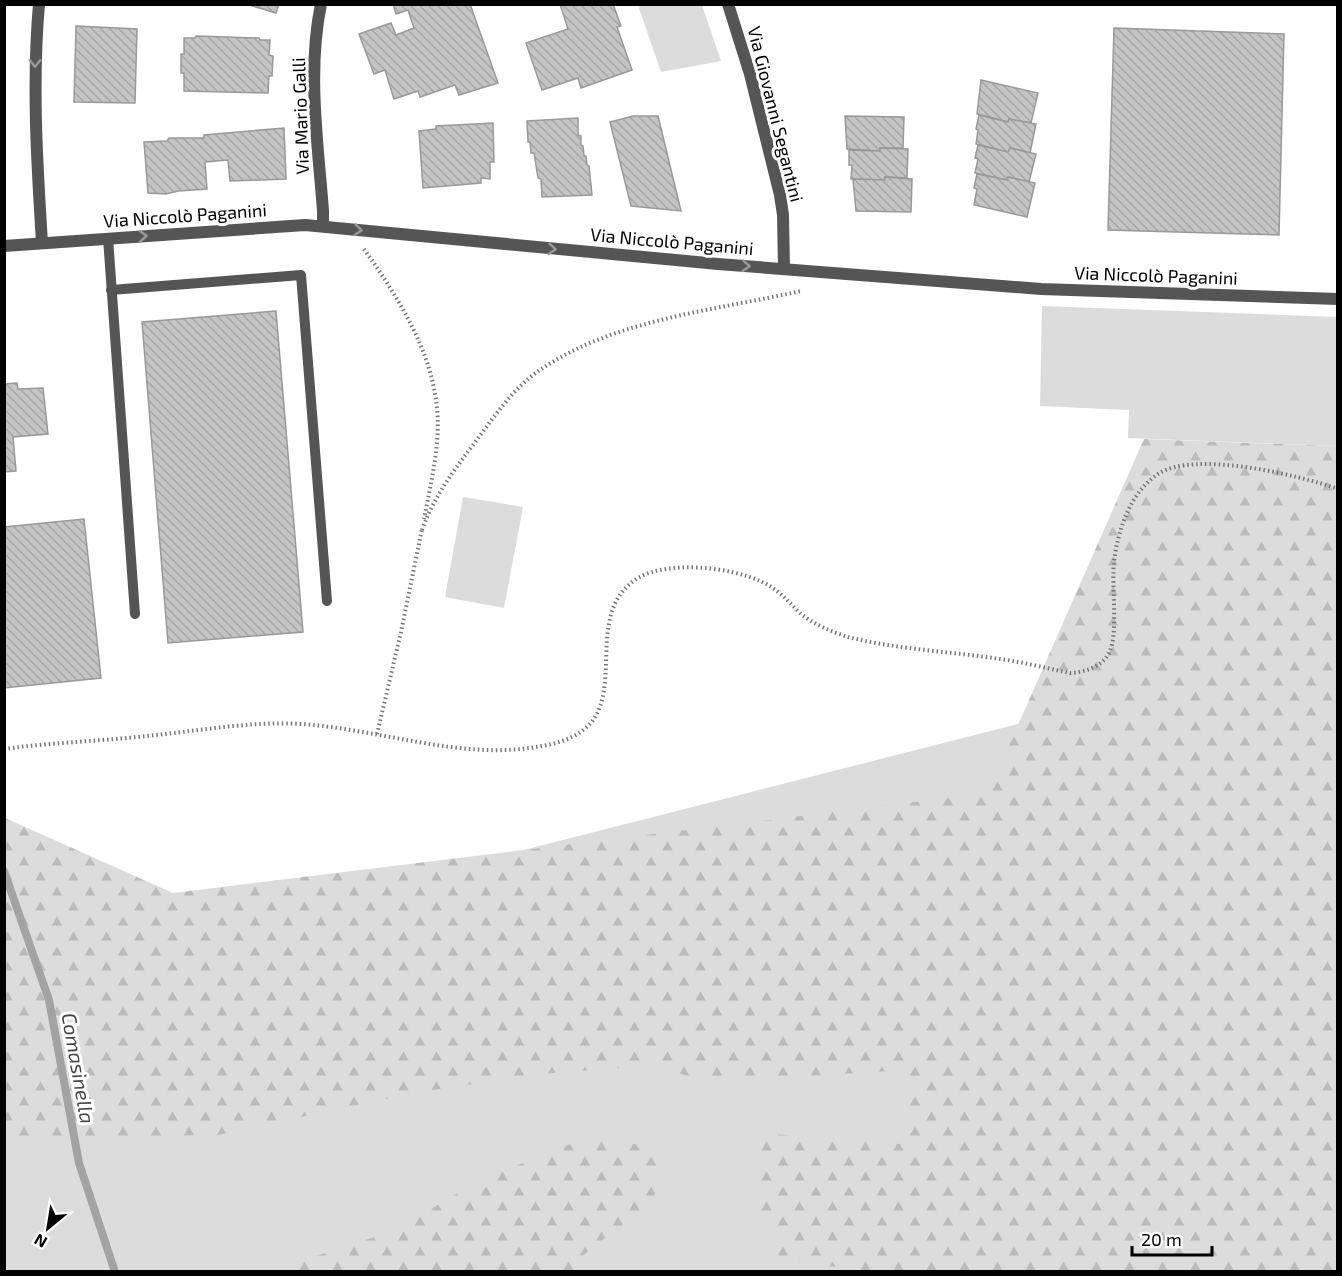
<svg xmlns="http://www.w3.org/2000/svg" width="1342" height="1276" font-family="'Exo 2',sans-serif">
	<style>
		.green { fill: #dcdcdc }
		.forest { fill: url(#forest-firs) }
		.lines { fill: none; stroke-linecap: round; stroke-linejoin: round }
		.stream { stroke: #a3a3a3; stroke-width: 8 }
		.building { fill: url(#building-back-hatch); stroke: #999; stroke-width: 1.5 }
		.path { stroke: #777; stroke-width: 4; stroke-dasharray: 1.5 3; stroke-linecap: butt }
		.lane { stroke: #555; stroke-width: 10 }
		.street { stroke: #555; stroke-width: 12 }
		.oneway { stroke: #999 }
		.labels { text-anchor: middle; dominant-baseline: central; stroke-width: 6; stroke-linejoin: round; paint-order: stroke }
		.street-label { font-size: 18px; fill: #000; stroke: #fff }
		.water-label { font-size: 20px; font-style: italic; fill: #444; stroke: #fff }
	</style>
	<defs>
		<pattern id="forest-firs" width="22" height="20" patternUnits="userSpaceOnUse" patternTransform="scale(1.5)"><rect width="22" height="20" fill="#dcdcdc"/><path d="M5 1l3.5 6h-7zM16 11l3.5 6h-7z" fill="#bbb"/></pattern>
		<pattern id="building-back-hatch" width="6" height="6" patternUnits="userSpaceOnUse" patternTransform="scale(1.5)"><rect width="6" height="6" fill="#c4c4c4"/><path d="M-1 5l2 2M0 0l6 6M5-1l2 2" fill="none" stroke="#a7a7a7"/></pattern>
	</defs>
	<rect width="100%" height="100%" fill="#fff"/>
	<g class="green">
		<path d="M638 5H702L721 61 661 72Z"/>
		<path d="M1042 306 1337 317V446L1128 438 1129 410 1040 406Z"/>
		<path d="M463 497 523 507 504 608 445 597Z"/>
		<path d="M1045 717 1337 1271H5L4 846 156 944Z"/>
	</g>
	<g class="forest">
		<path d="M1144 439 1337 446V1271L877 1272 781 1260 757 1207 762 1133 902 1144 906 1070 714 1082 646 1066 540 1074 413 1093 218 1135 5 1140V818L173 893 988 793Z"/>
		<path d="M603 1133 664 1154 653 1201 582 1256 578 1271H283L310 1258 396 1230 478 1181 565 1146Z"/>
	</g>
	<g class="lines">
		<path class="stream" d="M4 871 49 1000 79 1163 115 1272"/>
	</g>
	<g class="building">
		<path d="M246 4H279L276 13Z"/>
		<path d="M393 4H470L498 83 459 95 455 85 420 97 418 91 394 99 385 70 374 74 359 34 391 23 396 35 414 28 408 10 396 14Z"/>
		<path d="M560 4H613L621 26 617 27 632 70 581 88 578 78 542 90 526 43 568 29Z"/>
		<path d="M76 26 137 29 135 103 74 102Z"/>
		<path d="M1114 28 1284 34 1279 235 1108 230Z"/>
		<path d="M196 36 259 38 260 40H270L269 55 273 56 272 76H269L268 93 184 91V73H181V54H184V38H195Z"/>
		<path d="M981 80 1038 93 1031 123 1009 119 1008 122 977 114Z"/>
		<path d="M979 115 1008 122 1009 119 1036 124 1030 153 1010 148 1008 152 976 144 978 130 976 129Z"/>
		<path d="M633 116H658L681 211 631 206 610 122Z"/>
		<path d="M845 116 904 117 903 148H880V151L847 149Z"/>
		<path d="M578 118V135L581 136V145L583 146 584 156H586L587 165 589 166 592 195 542 197 541 179 538 178 534 153H531L530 142H528L527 121Z"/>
		<path d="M493 123 494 162H490V179L481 178V183L423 188 419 131 436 129V126Z"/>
		<path d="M284 128 286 179 230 181 228 160 205 162 207 189 178 191 166 194 148 193 144 142 167 141 169 138H204V135Z"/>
		<path d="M978 145 1008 152 1010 148 1036 154 1029 182 1008 177 1007 180 975 173 978 159 975 158Z"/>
		<path d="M880 148 908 149 907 178 885 177V180L851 179 852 165H849V150L880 151Z"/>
		<path d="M977 174 1007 180 1008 177 1035 183 1027 217 974 205 977 189 974 188Z"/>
		<path d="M885 177 912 179 911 212 856 211 853 179 885 180Z"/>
		<path d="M276 311 303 632 168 643 142 322Z"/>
		<path d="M17 383 18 389 43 388 48 434 13 437 16 471 4 472V384Z"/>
		<path d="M84 519 101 678 4 688V527Z"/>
	</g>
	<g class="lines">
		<g class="path">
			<path d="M364 249C404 306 444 369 437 442 435 467 429 493 424 519"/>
			<path d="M422 530C434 496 455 469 476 441 493 418 511 392 533 375 607 320 712 311 801 291"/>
			<path d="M377 734 401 632 422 529"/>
			<path d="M4 749C55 742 106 741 156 735 204 730 253 721 301 724 379 729 460 760 536 747 551 745 570 740 582 731 629 697 581 613 638 578 669 560 731 567 762 582 778 589 788 601 800 613 813 624 832 632 848 637 895 649 945 651 993 658 1019 661 1045 668 1070 673 1085 672 1102 667 1109 653 1119 633 1111 586 1114 562 1118 529 1130 493 1158 474 1194 450 1299 475 1338 489"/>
		</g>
		<g class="lane">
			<path d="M108 238 135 614"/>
			<path d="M111 290 301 275 327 601"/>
		</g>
		<g class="street">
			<path d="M39 4C32 84 37 163 42 243"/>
			<path d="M321 4C307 72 318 143 323 211V226"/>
			<path d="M728 4 750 74 780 195 783 215 784 269"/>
			<path d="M4 246 305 225 718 264 1041 289 1338 299"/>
		</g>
	</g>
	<defs><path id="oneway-chevron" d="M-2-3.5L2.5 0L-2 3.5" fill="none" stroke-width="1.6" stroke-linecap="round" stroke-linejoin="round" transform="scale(1.5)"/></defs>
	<g class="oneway">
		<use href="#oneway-chevron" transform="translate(35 63) rotate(90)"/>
		<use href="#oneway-chevron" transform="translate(358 230) rotate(6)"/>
		<use href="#oneway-chevron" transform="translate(143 236) rotate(-4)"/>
		<use href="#oneway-chevron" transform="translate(552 249) rotate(5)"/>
		<use href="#oneway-chevron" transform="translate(746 266) rotate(4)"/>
	</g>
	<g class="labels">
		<g class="street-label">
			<text transform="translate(776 114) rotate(76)">Via Giovanni Segantini</text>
			<text transform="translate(300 116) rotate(-92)">Via Mario Galli</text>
			<text transform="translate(185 215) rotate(-4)">Via Niccolò Paganini</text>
			<text transform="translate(672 241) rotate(5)">Via Niccolò Paganini</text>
			<text transform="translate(1156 275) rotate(2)">Via Niccolò Paganini</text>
		</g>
		<g class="water-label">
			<text transform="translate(79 1068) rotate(80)">Comasinella</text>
		</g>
	</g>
	<rect width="1342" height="1276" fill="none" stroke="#000000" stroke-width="12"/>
	<g transform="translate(48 1228) rotate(210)" stroke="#ffffff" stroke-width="4.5" paint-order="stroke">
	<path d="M0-4.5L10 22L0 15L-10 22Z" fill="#000000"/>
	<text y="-9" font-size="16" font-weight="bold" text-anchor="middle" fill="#000000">N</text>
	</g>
	<path d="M1132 1246v9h80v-9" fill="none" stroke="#000000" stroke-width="3"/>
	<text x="1141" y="1246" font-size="18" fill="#000000" stroke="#ffffff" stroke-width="4.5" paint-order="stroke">20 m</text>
</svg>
